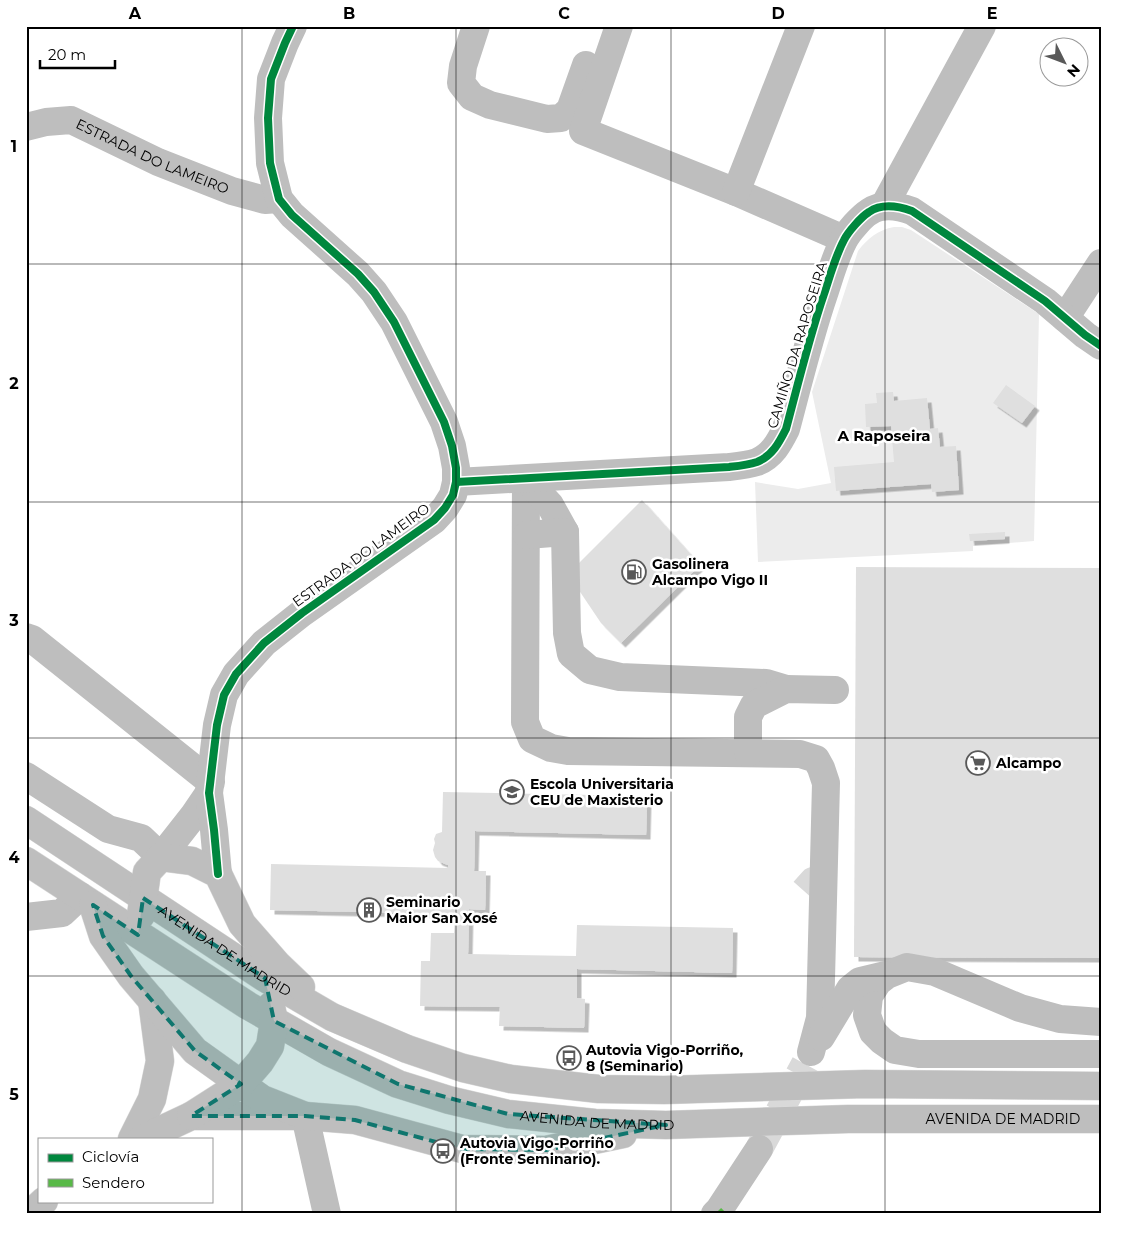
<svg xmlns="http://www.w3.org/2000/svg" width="1127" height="1240" font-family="Montserrat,sans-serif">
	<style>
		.green { fill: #ececec }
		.building { fill: #dfdfdf; filter: url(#shadow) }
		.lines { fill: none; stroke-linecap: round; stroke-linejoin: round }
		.minor-tunnel { stroke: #d9d9d9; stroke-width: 28; stroke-dasharray: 28 14; stroke-linecap: butt }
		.major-casing { stroke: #dbdbdb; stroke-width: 29 }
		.highway-casing { stroke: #dbdbdb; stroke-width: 29 }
		.minor { stroke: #bebebe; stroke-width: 28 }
		.major { stroke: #bebebe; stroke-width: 28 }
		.highway { stroke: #bebebe; stroke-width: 28 }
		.quiet { stroke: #58b947; stroke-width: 6; stroke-dasharray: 12 6; stroke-linecap: butt }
		.cycleway-casing { stroke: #fff; stroke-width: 11 }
		.cycleway { stroke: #00873e; stroke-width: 8 }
		.marked { fill: #0f766e; fill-opacity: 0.2; stroke: #0f766e; stroke-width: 4; stroke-dasharray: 10 6; stroke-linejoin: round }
		.grid { fill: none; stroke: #000; stroke-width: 1; stroke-opacity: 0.55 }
		.labels { text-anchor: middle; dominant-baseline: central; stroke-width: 5; stroke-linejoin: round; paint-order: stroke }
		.street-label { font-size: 14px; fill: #000; stroke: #fff }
		.poi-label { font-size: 14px; font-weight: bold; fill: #000; stroke: #fff; text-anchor: start }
		.neighbourhood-label { font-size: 15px; font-weight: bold; fill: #000; stroke: #fff }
		.neatline { fill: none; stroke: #000; stroke-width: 2 }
		.grid-label { font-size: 16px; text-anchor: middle; font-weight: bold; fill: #000 }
	</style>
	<defs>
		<filter id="shadow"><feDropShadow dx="4.5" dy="4.5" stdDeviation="0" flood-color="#0004"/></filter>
	</defs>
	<rect width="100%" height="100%" fill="#fff"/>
	<path class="green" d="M894 227H902L911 230 1039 314 1034 541 973 546V551L758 562 755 482 798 489 831 483 812 392 858 251C868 238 878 230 894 227Z"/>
	<g class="building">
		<path d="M1006 385 1035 406 1022 423 993 403Z"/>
		<path d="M893 392 894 401 927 398 930 429 938 428 940 447 956 446 959 490 932 492 931 484 836 491 834 467 894 462 891 426 866 427 865 404 877 403 876 393Z"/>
		<path d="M642 500 700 565 621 643 601 623 568 574Z"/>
		<path d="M1005 532V539L970 541 969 534Z"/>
		<path d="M856 567 1101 568V958L854 957Z"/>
		<path d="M443 792 647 796 646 835 475 831 474 871H486L485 910 469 909 468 954 576 956 577 925 733 928 732 973 577 969V998L585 999 584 1028 499 1026 500 1007 420 1006 421 961H430L431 933H454L455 914 270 910 271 864 448 868V865L438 861 435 857 433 850 435 843 434 839 436 834 442 832Z"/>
	</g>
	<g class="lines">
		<g class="minor-tunnel">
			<path d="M804 891 813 881H840"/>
			<path d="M759 1149 805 1064"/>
		</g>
		<g class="major-casing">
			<g id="major">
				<path d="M132 1139 152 1099 160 1061 152 1000"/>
				<path d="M142 1139 191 1116H305"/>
				<path d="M30 1214 44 1201"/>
			</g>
		</g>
		<g class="highway-casing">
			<g id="highway">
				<path id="s2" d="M26 820 265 978 332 1017 407 1049 463 1068 511 1079 599 1089 664 1090 865 1084 1101 1086"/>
				<path id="s3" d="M26 861 247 1005 329 1052 398 1084 449 1100 508 1114 595 1123 666 1125 848 1119H1101"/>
				<path d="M93 905 103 936 131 976 195 1051 262 1099 305 1116 355 1120 462 1149 546 1150 623 1134"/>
				<path d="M141 915 147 872 161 857 192 861 218 874 242 924 277 964 301 987"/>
				<path d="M191 1116 241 1084 260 1062 270 1046 274 1021 271 1006"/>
			</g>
		</g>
		<g class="minor">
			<path d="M476 26 463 66 461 83 472 97 490 105 547 119 561 118 570 110 586 65"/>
			<path d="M619 26 583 131 736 192 844 239"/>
			<path id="s1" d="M26 127 46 122 71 120 158 162 232 191 265 200 279 199"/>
			<path d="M736 192 801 26"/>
			<path d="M884 206 982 26"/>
			<path d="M1065 318 1101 263"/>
			<path d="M526 479 525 722 532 739 551 748 568 751 800 754 816 759 821 768 826 783 820 1018 811 1052"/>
			<path d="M526 479 550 505 565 532"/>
			<path d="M456 482 729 467C738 466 748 465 757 462 772 456 779 443 786 429 798 384 809 338 824 294 830 276 835 257 844 240 848 232 861 217 869 212 882 203 898 206 912 211L1045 301 1085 335 1101 346"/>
			<path d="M527 535 565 532 567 633 571 654 590 670 620 677 766 683 786 689"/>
			<path d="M26 637 32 639 211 782"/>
			<path d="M748 753V717L754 705 786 689 835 690"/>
			<path d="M26 776 108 829 141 838 161 857 194 815 209 793"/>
			<path d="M218 874 214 830 209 793 217 725 224 695 236 674 264 643 302 613 434 520 445 508 453 495 456 482V468L452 446 444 422 394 322 374 292 358 274 292 215 279 199 270 163 268 118 271 79 285 43 293 26"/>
			<path d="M26 917 62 913 80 896"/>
			<path d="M1101 1022 1060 1019 1020 1008 935 972 907 967 887 975 878 982 869 996 867 1015 873 1032 882 1041 895 1050 919 1054H1101"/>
			<path d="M821 1037 850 989 860 981 885 975"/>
			<path d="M305 1116 327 1214"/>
			<path d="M715 1214 719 1210 759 1149"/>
		</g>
		<use href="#major" class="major"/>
		<use href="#highway" class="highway"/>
		<path class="quiet" d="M719 1210 723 1214"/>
		<g class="cycleway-casing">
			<g id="cycleway">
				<path d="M456 482 729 467C738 466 748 465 757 462 772 456 779 443 786 429 798 384 809 338 824 294 830 276 835 257 844 240 848 232 861 217 869 212 882 203 898 206 912 211L1045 301 1085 335 1101 346"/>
				<path d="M218 874 214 830 209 793 217 725 224 695 236 674 264 643 302 613 434 520 445 508 453 495 456 482V468L452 446 444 422 394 322 374 292 358 274 292 215 279 199 270 163 268 118 271 79 285 43 293 26"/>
			</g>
		</g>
		<use href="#cycleway" class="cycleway"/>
	</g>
	<path class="marked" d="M143 898 265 978 274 1021 398 1084 508 1114 666 1125 546 1150 462 1149 355 1120 305 1116H191L241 1084 195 1051 131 976 103 936 93 905 138 935Z"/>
	<path class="grid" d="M242 26V1214M456 26V1214M671 26V1214M885 26V1214M26 264H1101M26 502H1101M26 738H1101M26 976H1101"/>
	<defs>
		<g id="fuel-ring" transform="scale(1.25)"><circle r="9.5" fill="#fff" stroke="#595959" stroke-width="1.5"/><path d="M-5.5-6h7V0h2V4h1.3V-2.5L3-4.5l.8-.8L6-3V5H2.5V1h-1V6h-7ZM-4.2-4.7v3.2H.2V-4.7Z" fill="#595959"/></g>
		<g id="supermarket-ring" transform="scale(1.25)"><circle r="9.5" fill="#fff" stroke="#595959" stroke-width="1.5"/><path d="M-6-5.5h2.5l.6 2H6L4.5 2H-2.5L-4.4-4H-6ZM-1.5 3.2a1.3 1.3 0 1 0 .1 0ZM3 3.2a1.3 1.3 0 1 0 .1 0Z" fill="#595959"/></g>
		<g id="university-ring" transform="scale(1.25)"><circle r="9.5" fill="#fff" stroke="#595959" stroke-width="1.5"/><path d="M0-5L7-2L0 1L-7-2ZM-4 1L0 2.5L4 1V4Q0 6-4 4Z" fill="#595959"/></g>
		<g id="building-ring" transform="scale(1.25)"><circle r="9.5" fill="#fff" stroke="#595959" stroke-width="1.5"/><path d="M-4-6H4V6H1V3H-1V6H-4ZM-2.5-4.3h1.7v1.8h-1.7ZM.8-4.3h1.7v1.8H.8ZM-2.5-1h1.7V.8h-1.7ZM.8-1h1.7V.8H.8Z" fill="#595959"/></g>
		<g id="bus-ring" transform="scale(1.25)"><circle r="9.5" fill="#fff" stroke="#595959" stroke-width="1.5"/><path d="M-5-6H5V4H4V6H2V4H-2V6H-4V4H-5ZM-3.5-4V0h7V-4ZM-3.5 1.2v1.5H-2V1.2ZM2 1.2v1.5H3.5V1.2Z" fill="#595959"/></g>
	</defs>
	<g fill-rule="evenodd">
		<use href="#fuel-ring" x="634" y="572"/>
		<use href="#supermarket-ring" x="978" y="763"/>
		<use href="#university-ring" x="512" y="792"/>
		<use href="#building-ring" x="369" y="910"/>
		<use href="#bus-ring" x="569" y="1058"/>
		<use href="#bus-ring" x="443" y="1151"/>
	</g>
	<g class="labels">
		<g class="street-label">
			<text stroke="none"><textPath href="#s1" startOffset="135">ESTRADA DO LAMEIRO</textPath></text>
			<text transform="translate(797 345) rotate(-73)">CAMIÑO DA RAPOSEIRA</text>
			<text transform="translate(361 555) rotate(-36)">ESTRADA DO LAMEIRO</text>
			<text stroke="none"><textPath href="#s2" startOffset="238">AVENIDA DE MADRID</textPath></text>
			<text stroke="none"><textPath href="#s3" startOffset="638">AVENIDA DE MADRID</textPath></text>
			<text stroke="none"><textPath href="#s3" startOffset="1044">AVENIDA DE MADRID</textPath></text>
		</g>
		<g class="poi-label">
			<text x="652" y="564">Gasolinera<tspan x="652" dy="16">Alcampo Vigo II</tspan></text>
			<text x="996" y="763">Alcampo</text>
			<text x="530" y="784">Escola Universitaria<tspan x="530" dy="16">CEU de Maxisterio</tspan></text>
			<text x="386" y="902">Seminario<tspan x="386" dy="16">Maior San Xosé</tspan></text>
			<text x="586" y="1050">Autovia Vigo-Porriño,<tspan x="586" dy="16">8 (Seminario)</tspan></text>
			<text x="460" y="1143">Autovia Vigo-Porriño<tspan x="460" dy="16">(Fronte Seminario).</tspan></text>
		</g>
		<g class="neighbourhood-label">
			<text x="884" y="435">A Raposeira</text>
		</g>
	</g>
	<rect width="1127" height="1240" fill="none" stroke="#ffffff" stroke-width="55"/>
	<rect x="38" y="1138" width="175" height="65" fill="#ffffff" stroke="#999999"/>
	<rect x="48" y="1154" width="25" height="8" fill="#00873e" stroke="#999999"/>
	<text x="82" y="1162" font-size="15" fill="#000000">Ciclovía</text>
	<rect x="48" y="1179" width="25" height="8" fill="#58b947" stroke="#999999"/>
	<text x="82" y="1188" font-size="15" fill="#000000">Sendero</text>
	<g transform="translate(1064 62) rotate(132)"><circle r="24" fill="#ffffff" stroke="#999999"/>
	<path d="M0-4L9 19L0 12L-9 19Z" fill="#595959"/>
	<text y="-8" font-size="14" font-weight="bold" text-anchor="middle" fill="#000000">N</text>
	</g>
	<path d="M40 60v8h75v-8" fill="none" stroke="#000000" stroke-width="2.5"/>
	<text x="48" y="60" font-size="15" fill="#000000" stroke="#ffffff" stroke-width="4" paint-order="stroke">20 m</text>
	<rect x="28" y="28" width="1072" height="1184" class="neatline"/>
	<g class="grid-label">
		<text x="135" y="19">A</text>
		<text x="349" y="19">B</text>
		<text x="564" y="19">C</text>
		<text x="778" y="19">D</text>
		<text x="992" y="19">E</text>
		<text x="14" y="152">1</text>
		<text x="14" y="389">2</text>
		<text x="14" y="626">3</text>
		<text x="14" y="863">4</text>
		<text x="14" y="1100">5</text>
	</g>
</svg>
